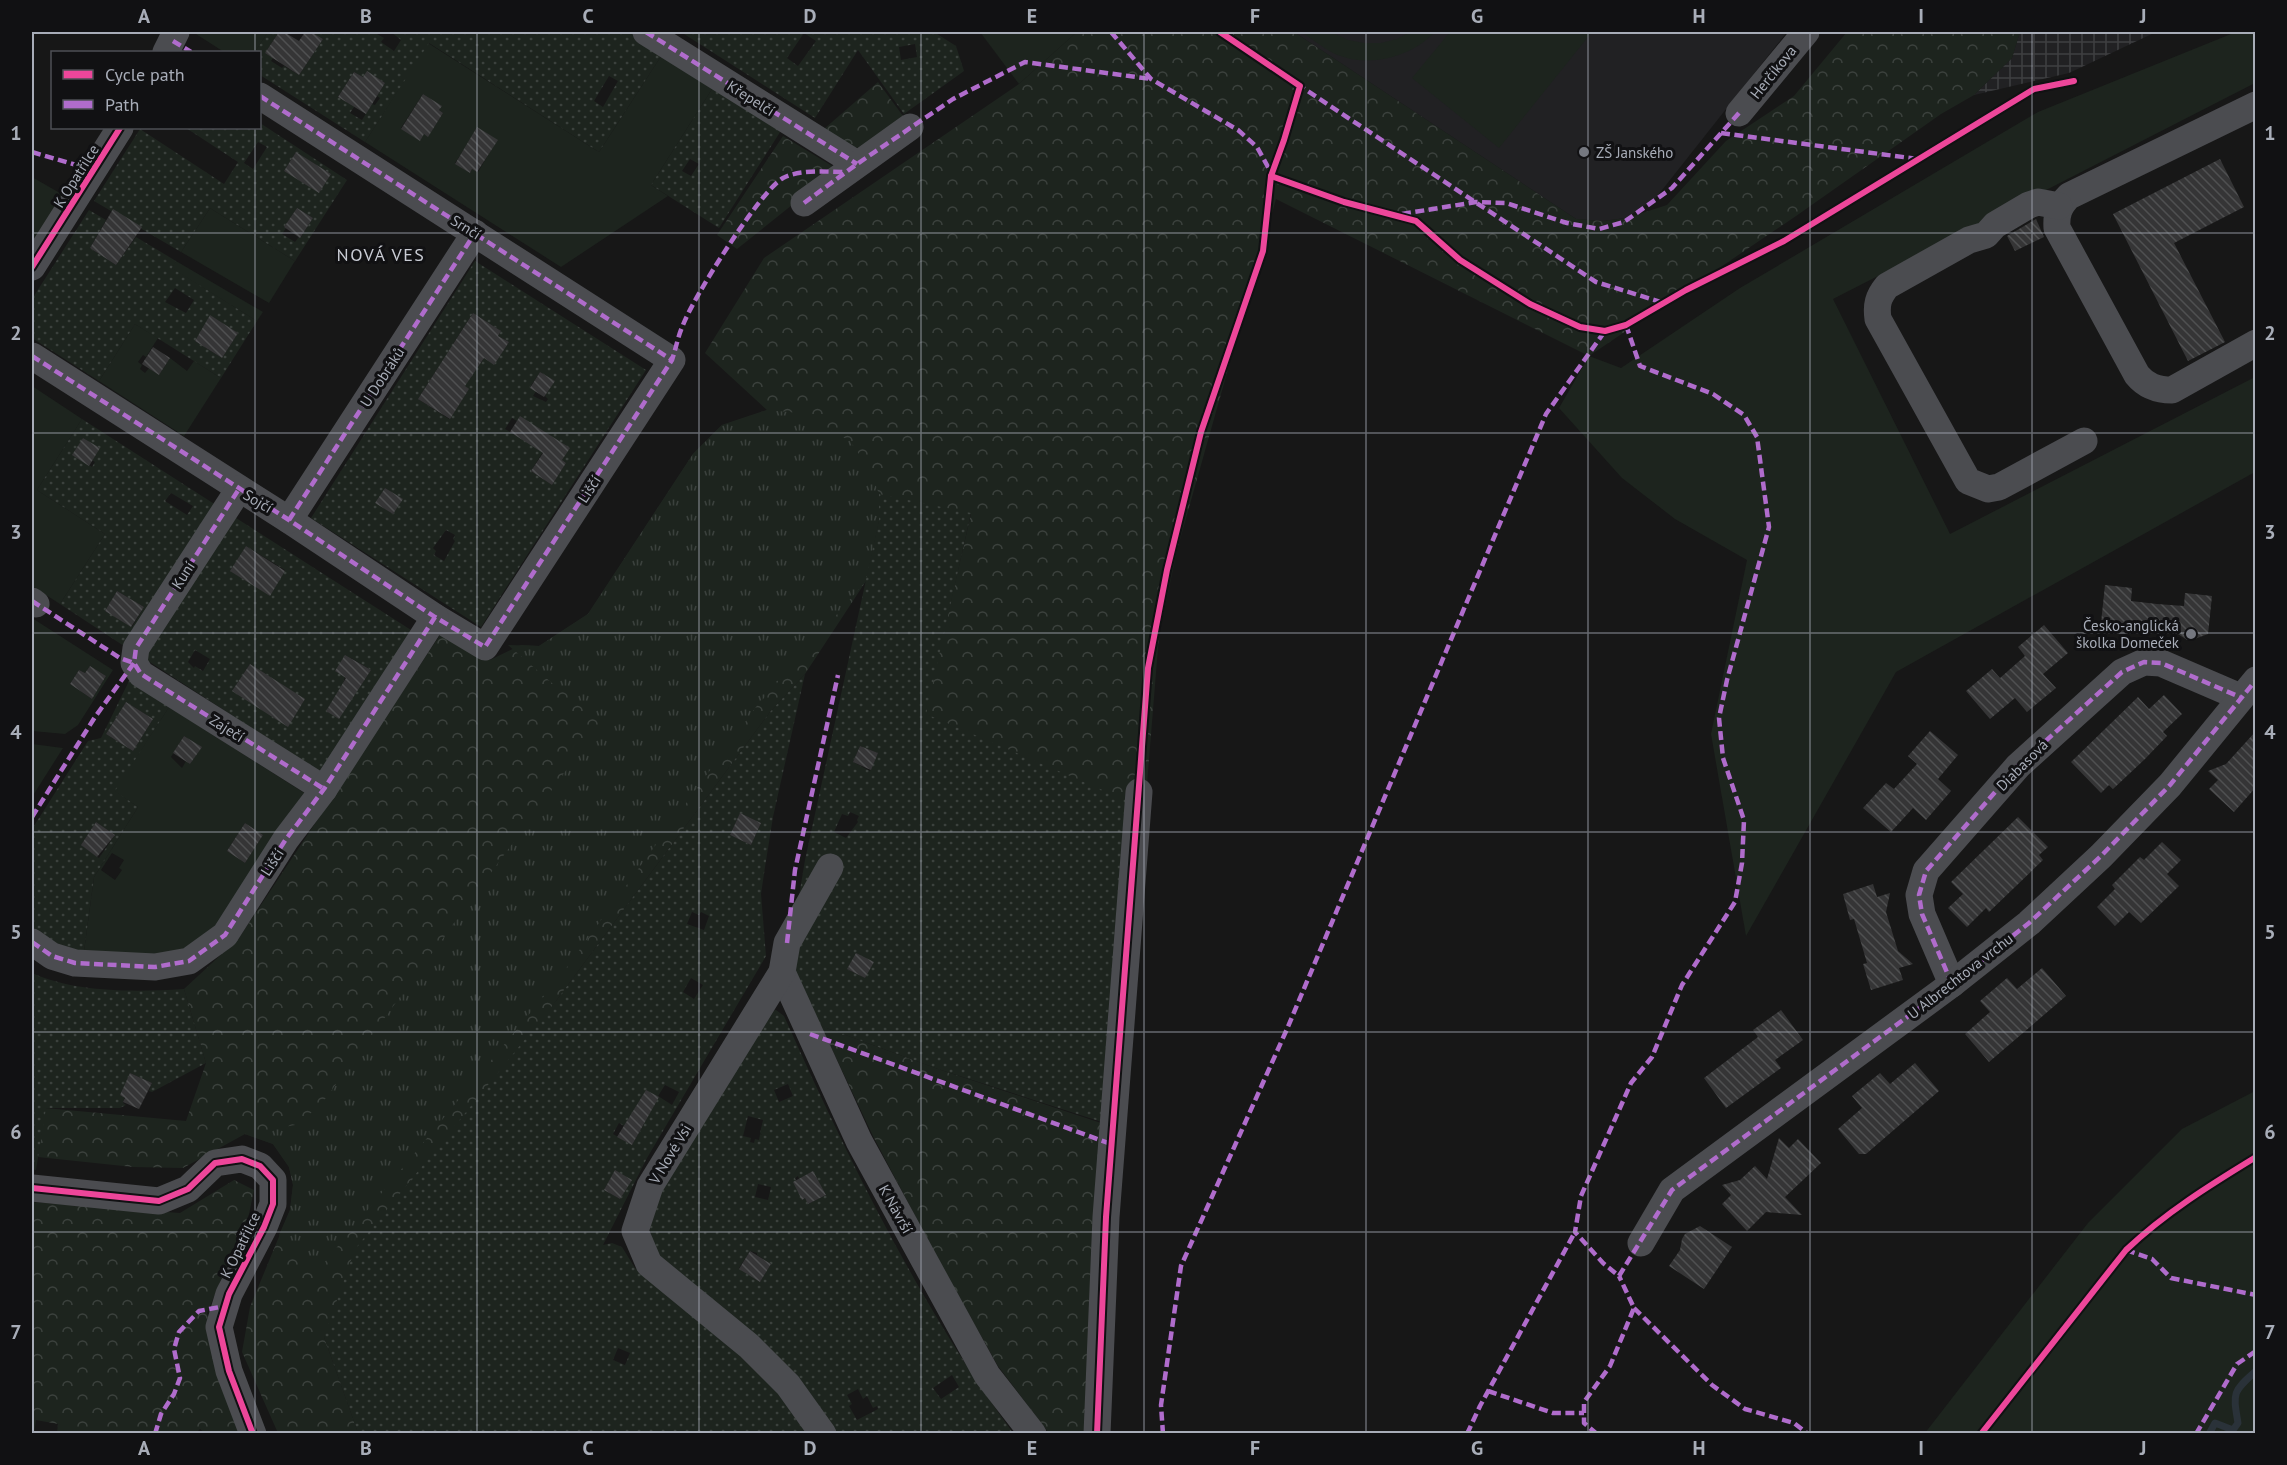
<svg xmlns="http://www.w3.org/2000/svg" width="2287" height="1465" font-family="'PT Sans',sans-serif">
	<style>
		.built { fill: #212123 }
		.industrial { fill: url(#industrial-grid) }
		.grass { fill: #1d241e; fill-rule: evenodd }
		.forest { fill: url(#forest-crowns) }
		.park { fill: url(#park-tufts) }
		.garden { fill: url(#garden-dots); fill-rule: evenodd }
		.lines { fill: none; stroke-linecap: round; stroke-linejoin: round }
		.stream { stroke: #2a3239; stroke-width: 7 }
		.building { fill: url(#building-back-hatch) }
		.minor { stroke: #4b4c50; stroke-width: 27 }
		.quiet { stroke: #b06ccc; stroke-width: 4.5; stroke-dasharray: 9 4.5; stroke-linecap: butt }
		.cycleway-casing { stroke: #111113; stroke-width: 10 }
		.cycleway { stroke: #ed469a; stroke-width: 6 }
		.grid { fill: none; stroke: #a8adb8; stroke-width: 1.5; stroke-opacity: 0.55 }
		.poi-dot { fill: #757880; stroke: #111113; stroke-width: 2 }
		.labels { text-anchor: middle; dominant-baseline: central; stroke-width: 6; stroke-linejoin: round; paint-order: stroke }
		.street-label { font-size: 15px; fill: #a8adb8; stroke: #111113 }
		.poi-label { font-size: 15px; fill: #a8adb8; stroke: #111113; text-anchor: start }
		.quarter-label { font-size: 18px; letter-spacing: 1.5px; fill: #c9ccd4; stroke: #111113 }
		.neatline { fill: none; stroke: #a8adb8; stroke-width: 2 }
		.grid-label { font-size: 20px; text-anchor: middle; font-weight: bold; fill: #a8adb8 }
	</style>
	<defs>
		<pattern id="industrial-grid" width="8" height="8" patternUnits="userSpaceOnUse" patternTransform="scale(1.5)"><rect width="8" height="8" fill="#212123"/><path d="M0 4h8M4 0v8" fill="none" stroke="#3e3f41"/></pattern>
		<pattern id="forest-crowns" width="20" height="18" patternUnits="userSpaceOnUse" patternTransform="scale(1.5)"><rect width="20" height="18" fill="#1d241e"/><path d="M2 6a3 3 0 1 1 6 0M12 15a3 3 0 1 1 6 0" fill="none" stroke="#3b413d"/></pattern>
		<pattern id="park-tufts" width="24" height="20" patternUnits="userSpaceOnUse" patternTransform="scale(1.5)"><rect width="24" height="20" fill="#1d241e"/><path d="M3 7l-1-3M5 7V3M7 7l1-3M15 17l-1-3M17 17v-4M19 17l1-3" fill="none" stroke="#3b413d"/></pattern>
		<pattern id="garden-dots" width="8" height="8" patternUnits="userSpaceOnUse" patternTransform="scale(1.5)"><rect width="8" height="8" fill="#1d241e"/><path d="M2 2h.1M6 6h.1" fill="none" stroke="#3b413d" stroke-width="1.8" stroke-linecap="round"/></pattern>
		<pattern id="building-back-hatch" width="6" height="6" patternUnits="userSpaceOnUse" patternTransform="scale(1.5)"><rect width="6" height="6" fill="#353536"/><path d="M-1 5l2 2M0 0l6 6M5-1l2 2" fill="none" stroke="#4f5051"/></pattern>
	</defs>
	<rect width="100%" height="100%" fill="#171717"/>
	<path class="built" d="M1294 32H1787L1655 199 1626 218 1603 221 1576 219Z"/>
	<path class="industrial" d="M2020 32H2156L2069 73 1974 95 2012 58Z"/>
	<g class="grass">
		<path d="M196 32H268L255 52H224L196 34Z"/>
		<path d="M980 32H1077L1019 84Z"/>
		<path d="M1302 32H1331L1348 40 1364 43H1381L1397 39 1410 32H1435C1410 58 1367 69 1333 53 1322 47 1312 39 1302 32Z"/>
		<path d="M1450 32H1592L1499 148 1412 78Z"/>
		<path d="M2236 32H2255V83L1833 299 1950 534 2255 377V472L1896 672 1746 936 1711 734 1747 560 1675 519 1622 478 1559 408 1589 356 1621 368 1740 288 2038 112Z"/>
		<path d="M428 43 599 152 663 53 714 86 651 185 668 196 561 267 365 142ZM423 94 441 106 439 110 443 113 428 136 424 134 419 140 401 128ZM478 128 497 140 478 172 472 169 470 173 455 163Z"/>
		<path d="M32 177 65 196 32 249Z"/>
		<path d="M210 208 295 261 269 303 181 252Z"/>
		<path d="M176 261 263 312 257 321 171 268Z"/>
		<path d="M135 324 158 338 146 357 143 355 138 362 142 365 140 369 145 373 149 368 159 375 170 358 187 371 194 361 221 378 184 436 99 381Z"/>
		<path d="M32 386 82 419 37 490 105 534 60 604 32 586Z"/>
		<path d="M32 618 113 670 78 725 65 734 32 731ZM90 666 106 676 92 699 70 684 79 670 85 673Z"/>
		<path d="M169 707 306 794 224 921 179 956 84 951 94 877 138 807 114 791ZM184 736 201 747 190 764 186 761 182 768 171 757ZM245 823 263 835 245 863 227 851ZM112 853 124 860 119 868 122 870 115 880 101 870Z"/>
		<path d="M32 744 63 748 32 797Z"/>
		<path d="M2255 1091V1433H1925L2088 1223 2182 1129Z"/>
	</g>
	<g class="forest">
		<path d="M1077 32H1294L1576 219 1603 221 1627 218 1667 205 1726 141 1794 96 1847 32H2020L2012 58 1974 95 1941 114 1796 216 1589 356 1276 199 1177 550 1159 635 1145 809 925 714 971 514 879 520 866 581 805 674 770 712 556 1001 324 1337 358 1433H278L242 1352 250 1307 290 1210 293 1185 289 1167 273 1144 245 1134 183 1168 133 1167 38 1157 45 1108 186 1121 206 1063 184 989 239 938 440 635 490 660 521 645 539 646 588 614 693 454 722 425 767 410 705 353 764 258 1019 84Z"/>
		<path d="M878 82 903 116 863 148 847 147 824 129Z"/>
		<path d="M783 136 837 169 737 249 717 235Z"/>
		<path d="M821 1026 938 1069 1107 1125 1096 1433H1049L998 1366 940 1263 873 1136Z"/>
		<path d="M234 1180 254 1190 249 1214 207 1313 240 1433H205L200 1429 195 1434 57 1433 58 1424 36 1420 34 1433H32V1202L180 1213Z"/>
	</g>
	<path class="park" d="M767 410 799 413 850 441 870 470 879 494V520L866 581 756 707 559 978 319 1269 279 1235 290 1210 293 1185 289 1167 273 1144 245 1134 295 1125 320 1106 603 720 553 684 508 645 539 646 588 614 693 454 722 425Z"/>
	<g class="garden">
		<path d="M268 32H279L265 53 273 58 271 61 282 68 284 66 299 75 323 39 311 32H379L377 34 384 38 381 42 394 51 401 40 391 32H630L663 53 599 152 429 43 365 142 260 75V52H255ZM354 72 363 77 367 72 385 83 377 96 380 98 375 105 372 104 362 120 350 113 356 104 350 101 348 103 338 97ZM609 76 618 81 603 107 594 101Z"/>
		<path d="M681 32H934L956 46 964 71 904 114 858 50 815 118ZM804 33 816 41 798 66 787 58ZM915 44 917 57 901 60 899 47Z"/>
		<path d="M714 86 782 129 719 228 651 185ZM690 159 699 164 691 176 682 171Z"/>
		<path d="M260 123 347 180 295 261 210 208 181 252 94 201 140 129 224 184 238 162 186 128H260ZM258 142 267 147 253 169 244 163ZM296 152 331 174 319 192 284 171ZM297 208 313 218 301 237H299L295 242 282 234 286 228 284 227Z"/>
		<path d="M89 210 106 220 90 248 116 265 136 237 176 261 172 268 257 321 221 378 135 324 99 381 32 338V299ZM175 288 194 300 186 313 165 302ZM211 316 238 333 222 358 195 341Z"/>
		<path d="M475 261 646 370 481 627 311 518ZM473 313 501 331 498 336 509 342 494 364 484 358 481 363 453 344ZM437 369 469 389 449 419 418 399ZM540 372 554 381 545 396 548 399 546 402 533 396 536 391 530 387ZM512 418 527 427 520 438 505 429ZM552 437 569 448 562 460 566 463 552 485 531 471ZM385 488 402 499 393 514 376 503ZM446 530 455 535 453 539 455 541 444 561 434 555 436 551 433 548Z"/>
		<path d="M82 419 219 507 127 648 60 604 105 534 37 490ZM83 438 99 448 92 460 95 462 92 467 73 455ZM171 493 193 506 187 515 165 501ZM117 591 144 607 132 627 105 611Z"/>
		<path d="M879 494 971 513 926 714 1128 801 1105 1123 938 1069 821 1026 786 975 805 860 879 520ZM860 746 878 753 870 771 853 762ZM850 812 859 816 857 820 858 822 846 838 834 832 842 814 848 816ZM873 962 865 978 847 969Z"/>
		<path d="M233 516 411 630 320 772 142 657ZM246 546 285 570 270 595 231 571ZM195 650 210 659 203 671 195 666 194 668 188 662ZM351 658 371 670 357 691 343 683ZM250 664 268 676 232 691ZM288 689 305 699 288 726 271 716Z"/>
		<path d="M805 674 773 817 765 867 761 894 766 956 647 1158 603 1245 612 1243 622 1247 635 1268 746 1349 816 1433H358L324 1337 355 1249 556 1001 770 712ZM740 813 761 823 751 845 730 835ZM692 912 699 915 701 912 709 916 704 930 687 924ZM691 978 703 985 694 999 683 992ZM665 1085 679 1092 672 1105 658 1096ZM630 1116 644 1124 632 1145 613 1134 619 1123 624 1126ZM615 1171 631 1180 620 1199 604 1190ZM618 1348 630 1353 625 1365 613 1360Z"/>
		<path d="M129 681 169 707 115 791 138 807 94 877 84 951 56 947 32 930V829L88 741 101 738ZM126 702 153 719 133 751 106 734ZM96 822 115 835 99 858 81 845Z"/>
		<path d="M32 973C76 993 136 992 184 989L206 1063 152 1092 149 1091 152 1083 130 1073 123 1103 126 1105 120 1108H46L36 1170 32 1169Z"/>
		<path d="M776 1010 784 1016C849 1161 919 1304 1013 1433H832L662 1262 654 1246 650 1230 651 1213 668 1174 769 1011ZM788 1084 793 1096 779 1102 774 1090ZM748 1116 763 1120 760 1133 762 1135 760 1134 759 1140 755 1139 754 1143 750 1142 751 1138 743 1136ZM813 1172 826 1195 808 1204 805 1198 802 1200 801 1191 795 1178 798 1176 799 1179ZM758 1184 771 1187 768 1200 755 1197ZM750 1251 757 1253V1255L771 1264 760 1282 739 1268ZM952 1375 959 1387 941 1399 933 1388ZM858 1389 863 1399 867 1396 873 1408 877 1406 878 1409 857 1420 849 1406 852 1404 847 1395Z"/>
	</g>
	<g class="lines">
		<path class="stream" d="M2209 1434 2215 1423 2233 1430 2238 1423C2233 1393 2232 1392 2256 1371"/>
	</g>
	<g class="building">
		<path d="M279 32H284L299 41 305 32H311L323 39 299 75 265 53Z"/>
		<path d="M367 71 385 83 366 114 338 97 354 72 363 77Z"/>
		<path d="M423 94 442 106 439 110 443 113 428 137 424 134 420 141 401 129Z"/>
		<path d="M477 127 498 140 477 172 472 169 470 173 455 164Z"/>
		<path d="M296 152 331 174 319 193 284 171Z"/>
		<path d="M2220 159 2244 207 2174 243 2225 342 2188 361 2113 214Z"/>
		<path d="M297 208 313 218 300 238 284 227Z"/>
		<path d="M113 209 142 227 116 265 90 248Z"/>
		<path d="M2036 219 2044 237 2015 251 2007 236Z"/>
		<path d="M473 313 501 331 498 336 509 342 494 365 484 358 465 386 469 389 450 419 418 399Z"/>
		<path d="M210 315 238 333 222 358 195 341Z"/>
		<path d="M153 347 170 358 159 375 142 364Z"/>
		<path d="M540 372 555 381 544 397 530 388Z"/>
		<path d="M520 416 570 448 562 460 566 463 552 485 531 471 543 453 510 432Z"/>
		<path d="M83 438 100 448 89 466 72 455Z"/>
		<path d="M385 488 403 499 393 514 375 503Z"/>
		<path d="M246 546 285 571 270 596 230 571Z"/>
		<path d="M2105 585 2132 588 2131 601 2157 604 2184 606 2185 593 2212 596 2208 634 2192 640H2187L2178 634 2154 631 2133 630 2116 633 2101 623Z"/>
		<path d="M117 591 144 607 131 627 105 611Z"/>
		<path d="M2044 625 2068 653 2043 674 2056 688 2027 712 2015 698 1990 719 1966 691 1992 669 2000 678 2025 656 2018 647Z"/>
		<path d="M345 655 371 670 339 719 326 711 346 678 335 671Z"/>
		<path d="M250 664 305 699 288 727 232 691Z"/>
		<path d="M90 666 106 676 92 699 70 684 79 670 85 673Z"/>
		<path d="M2164 695 2182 714 2163 732 2167 736 2145 759 2113 789 2109 785 2101 793 2071 762 2138 697 2149 709Z"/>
		<path d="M126 702 153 719 133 751 106 734Z"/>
		<path d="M1930 731 1958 755 1938 779 1951 791 1926 820 1913 808 1891 832 1863 808 1886 783 1894 789 1917 764 1908 756Z"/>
		<path d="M2256 731V787L2234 812 2209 789 2218 780 2208 771 2226 764Z"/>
		<path d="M184 736 202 747 190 764 173 753Z"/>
		<path d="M860 746 878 753 871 770 853 762Z"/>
		<path d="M740 813 761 823 751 845 730 835Z"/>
		<path d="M2018 817 2048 847 2039 855 2043 860 1989 912 1986 908 1967 927 1948 908 1963 894 1951 882Z"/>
		<path d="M96 822 115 835 97 857 81 845Z"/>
		<path d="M245 823 263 835 245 863 227 851Z"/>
		<path d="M2162 842 2181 860 2167 874 2179 886 2141 923 2129 912 2115 926 2097 907 2115 889 2112 885 2140 857 2144 860Z"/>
		<path d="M1873 884 1877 897 1890 893 1886 912 1898 951 1913 964 1899 968 1903 980 1871 990 1863 964 1867 963 1854 919 1850 920 1843 894Z"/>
		<path d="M856 953 874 962 865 978 847 969Z"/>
		<path d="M2042 968 2066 996 1989 1062 1965 1034 1990 1012 1980 1001 2007 978 2017 989Z"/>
		<path d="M1781 1010 1803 1040 1775 1060 1781 1068 1726 1108 1704 1078 1758 1037 1753 1030Z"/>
		<path d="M1915 1063 1939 1091 1866 1154H1859L1838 1129 1862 1108 1852 1096 1880 1073 1890 1084Z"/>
		<path d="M130 1073 152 1083 139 1109 123 1102 125 1098 120 1095Z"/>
		<path d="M646 1090 659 1097 632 1145 617 1137Z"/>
		<path d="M1779 1138 1789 1148 1798 1139 1821 1163 1785 1197 1802 1215 1766 1212 1747 1231 1722 1204 1731 1195 1722 1185 1740 1180 1755 1166 1767 1179Z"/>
		<path d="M615 1170 632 1180 620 1199 604 1190Z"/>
		<path d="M813 1171 826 1195 808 1204 805 1198 802 1200 793 1182Z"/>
		<path d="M1700 1226 1732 1247 1704 1289 1669 1266 1680 1250 1682 1239 1685 1234Z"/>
		<path d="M750 1251 771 1264 760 1282 739 1269Z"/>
	</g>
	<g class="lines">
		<g class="minor">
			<path d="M646 32 857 164"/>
			<path d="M166 52 176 32"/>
			<path d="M2256 105 2069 196C2059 206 2056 214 2057 228L2137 375C2146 386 2157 390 2172 390L2256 343"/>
			<path d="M1739 113 1806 32"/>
			<path d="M804 203 910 127"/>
			<path d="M2059 206 2038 202 2029 205 1995 225 1986 235 1969 240 1887 286C1878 297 1876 305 1878 319L1968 481 1988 489 1999 487 2084 441"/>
			<path d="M32 267 120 128"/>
			<path d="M32 356 289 520 435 617 485 647 672 360 260 96"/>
			<path d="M239 489 136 648 134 663 141 674 324 789"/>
			<path d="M289 520 475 233"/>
			<path d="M32 601 36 604"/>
			<path d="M32 942 52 956 75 963 155 967 189 961 225 935 286 839 324 789 435 617"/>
			<path d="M782 972 859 1141 987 1375 1033 1434"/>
			<path d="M1952 984 1922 914 1919 895 1926 871 2018 766 2122 672 2144 662 2161 663 2240 697"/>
			<path d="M32 1188 159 1201 188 1189 215 1163 242 1159 260 1166 273 1180V1204L264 1227 229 1294 219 1327 229 1371 253 1434"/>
			<path d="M1641 1243 1672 1190 1952 984 2029 923 2101 856 2170 785 2256 680"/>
			<path d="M823 1434 788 1385 749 1346 649 1264 635 1231 650 1186 782 972 787 943 830 867"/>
			<path d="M1097 1434 1106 1217 1139 792"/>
		</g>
		<g class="quiet">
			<path d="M646 32 857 164"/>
			<path d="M1111 32 1151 79 1238 130 1257 147 1273 176"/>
			<path d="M173 41 191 52"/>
			<path d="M1297 84 1596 282 1664 303"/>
			<path d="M260 96 672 360"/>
			<path d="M1721 133 1918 159"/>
			<path d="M32 152 83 167 93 172"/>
			<path d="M804 203 857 164 953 99 1025 62 1151 79"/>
			<path d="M1402 214 1476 202 1506 203 1567 223 1599 229 1624 222 1672 188 1739 113"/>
			<path d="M1626 325 1640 366 1713 394 1744 415 1757 437 1769 527 1727 680 1719 718 1723 758 1744 820 1742 863 1735 902 1682 985 1652 1057 1631 1083 1581 1196 1575 1232 1603 1263 1619 1276 1672 1190 1952 984 2029 923 2101 856 2170 785 2256 680"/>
			<path d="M32 356 289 520 435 617 485 647 672 360C676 348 678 336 683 325 693 298 760 191 783 178 800 169 827 172 846 172"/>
			<path d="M289 520 475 233"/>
			<path d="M32 601 120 658 134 663 141 674 324 789"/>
			<path d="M32 817 95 717 134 663 136 648 239 489"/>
			<path d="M32 942 52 956 75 963 155 967 189 961 225 935 286 839 324 789 435 617"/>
			<path d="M787 943 795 870 838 675"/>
			<path d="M1952 984 1922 914 1919 895 1926 871 2018 766 2122 672 2144 662 2161 663 2240 697"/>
			<path d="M810 1034 1111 1144"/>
			<path d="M2126 1250 2152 1259 2171 1278 2256 1295"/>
			<path d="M1634 1308 1712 1385 1745 1409 1794 1423 1808 1434"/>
			<path d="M1488 1391 1553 1413H1584"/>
			<path d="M155 1434 161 1414 174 1394 180 1378 174 1349 179 1332 199 1311 225 1306"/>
			<path d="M1163 1434 1161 1405 1181 1266 1287 1029 1546 414 1605 331"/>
			<path d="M1467 1434 1480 1406 1575 1232"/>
			<path d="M1597 1434 1584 1423V1402L1610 1366 1634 1308 1619 1276"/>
			<path d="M2196 1434 2237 1364 2256 1351"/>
		</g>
		<g class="cycleway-casing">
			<g id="cycleway">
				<path d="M1271 176 1344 202 1416 221 1460 260 1530 304 1580 327 1605 331 1626 325 1686 290 1784 241 2034 89 2074 81"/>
				<path d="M32 267 120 128"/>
				<path d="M32 1188 159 1201 188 1189 215 1163 242 1159 260 1166 273 1180V1204L264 1227 229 1294 219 1327 229 1371 253 1434"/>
				<path d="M1097 1434 1106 1217 1148 668 1167 570 1201 432 1263 251 1271 176 1284 140 1300 86 1220 32"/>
				<path d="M1981 1434 2126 1250C2165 1213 2210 1185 2256 1157"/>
			</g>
		</g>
		<use href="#cycleway" class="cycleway"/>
	</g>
	<path class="grid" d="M255 32V52M477 32V1434M699 32V1434M921 32V1434M1144 32V1434M1366 32V1434M1588 32V1434M1810 32V1434M2032 32V1434M255 128V1434M32 233H2256M32 433H2256M32 633H2256M32 832H2256M32 1032H2256M32 1232H2256"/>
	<g class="poi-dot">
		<circle cx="1584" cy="152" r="6"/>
		<circle cx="2191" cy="634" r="6"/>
	</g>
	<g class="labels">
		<g class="street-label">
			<text transform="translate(1773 72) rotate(-51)">Herčíkova</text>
			<text transform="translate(751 98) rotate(32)">Křepelčí</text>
			<text transform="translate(76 176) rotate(-58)">K Opatřilce</text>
			<text transform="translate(466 227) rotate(32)">Srnčí</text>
			<text transform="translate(382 377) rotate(-57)">U Dobráků</text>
			<text transform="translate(589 489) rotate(-57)">Liščí</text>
			<text transform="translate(258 501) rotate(31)">Sojčí</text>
			<text transform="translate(183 575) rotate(-57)">Kuní</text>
			<text transform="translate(227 728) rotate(32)">Zaječí</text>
			<text transform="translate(2022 765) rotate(-45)">Diabasová</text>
			<text transform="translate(272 862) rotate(-57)">Liščí</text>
			<text transform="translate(1960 976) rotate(-38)">U Albrechtova vrchu</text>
			<text transform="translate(670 1154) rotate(-59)">V Nové Vsi</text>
			<text transform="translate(896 1209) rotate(61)">K Návrší</text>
			<text transform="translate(240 1245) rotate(-64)">K Opatřilce</text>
		</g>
		<g class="poi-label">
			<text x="1596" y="152">ZŠ Janského</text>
			<text x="2179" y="625" text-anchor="end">Česko-anglická<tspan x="2179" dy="17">školka Domeček</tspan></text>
		</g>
		<g class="quarter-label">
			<text x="381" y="254">NOVÁ VES</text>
		</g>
	</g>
	<rect width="2287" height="1465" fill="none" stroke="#111113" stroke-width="66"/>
	<rect x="51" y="51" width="210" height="78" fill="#111113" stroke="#4d4f55" stroke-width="1.5"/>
	<rect x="63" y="70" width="30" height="9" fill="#ed469a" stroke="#4d4f55" stroke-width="1.5"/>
	<text x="105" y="81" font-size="18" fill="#a8adb8">Cycle path</text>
	<rect x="63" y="100" width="30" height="9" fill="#b06ccc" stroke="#4d4f55" stroke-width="1.5"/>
	<text x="105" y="111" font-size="18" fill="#a8adb8">Path</text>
	<rect x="33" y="33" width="2221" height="1399" class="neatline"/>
	<g class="grid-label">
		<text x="144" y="23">A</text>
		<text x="366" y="23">B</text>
		<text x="588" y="23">C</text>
		<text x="810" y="23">D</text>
		<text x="1032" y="23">E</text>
		<text x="1255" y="23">F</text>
		<text x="1477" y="23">G</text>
		<text x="1699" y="23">H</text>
		<text x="1921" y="23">I</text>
		<text x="2143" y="23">J</text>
		<text x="16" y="140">1</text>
		<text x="2270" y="140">1</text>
		<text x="16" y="340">2</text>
		<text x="2270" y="340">2</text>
		<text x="16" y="539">3</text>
		<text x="2270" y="539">3</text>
		<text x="16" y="739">4</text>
		<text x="2270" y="739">4</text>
		<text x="16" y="939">5</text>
		<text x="2270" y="939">5</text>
		<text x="16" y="1139">6</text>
		<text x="2270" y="1139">6</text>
		<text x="16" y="1339">7</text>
		<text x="2270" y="1339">7</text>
		<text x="144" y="1455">A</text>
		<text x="366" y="1455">B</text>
		<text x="588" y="1455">C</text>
		<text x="810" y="1455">D</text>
		<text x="1032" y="1455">E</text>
		<text x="1255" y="1455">F</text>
		<text x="1477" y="1455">G</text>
		<text x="1699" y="1455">H</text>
		<text x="1921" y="1455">I</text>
		<text x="2143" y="1455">J</text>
	</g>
</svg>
